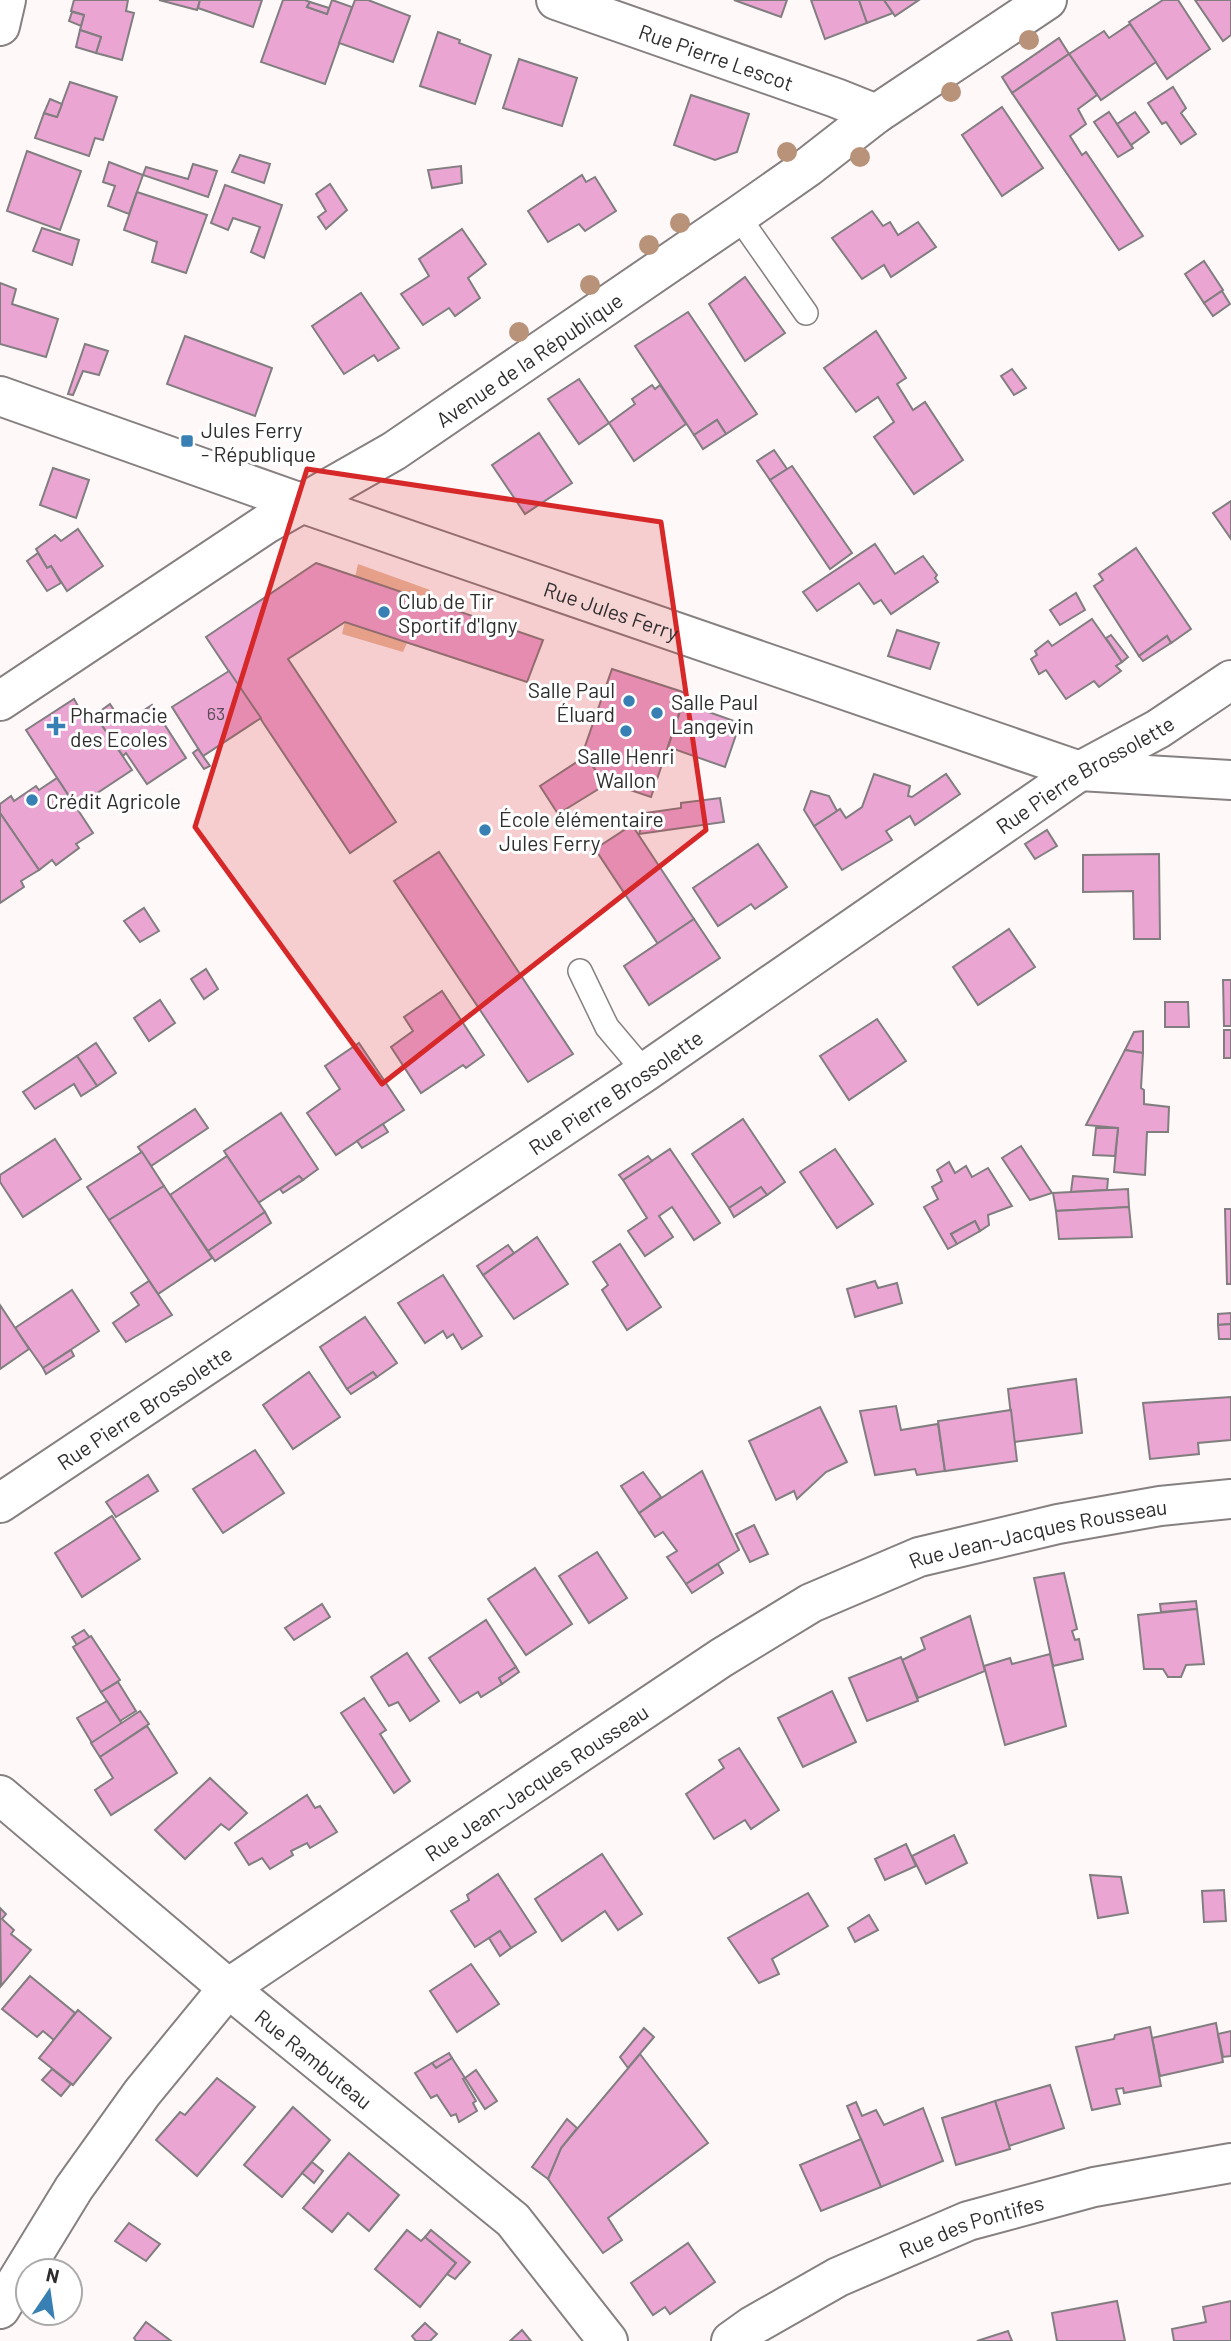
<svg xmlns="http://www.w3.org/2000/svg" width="1231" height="2341" font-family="Barlow,sans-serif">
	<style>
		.green { fill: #eabea3 }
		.building { fill: #eaa5d3; stroke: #827e80; stroke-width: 2 }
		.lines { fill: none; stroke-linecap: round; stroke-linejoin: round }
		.service-casing { stroke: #868081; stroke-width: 26 }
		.minor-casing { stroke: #868081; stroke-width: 42 }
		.service { stroke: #fff; stroke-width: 23 }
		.minor { stroke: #fff; stroke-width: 38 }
		.tree { fill: #b89379 }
		.marked { fill: #d62828; fill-opacity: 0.2; stroke: #d62828; stroke-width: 5; stroke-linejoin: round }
		.poi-dot { fill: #3880b4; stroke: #fff; stroke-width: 2.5 }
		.labels { text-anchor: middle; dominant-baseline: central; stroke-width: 6; stroke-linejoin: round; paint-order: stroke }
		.number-label { font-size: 18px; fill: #5e4b57 }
		.street-label { font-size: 21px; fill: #2f2d2e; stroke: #fff }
		.poi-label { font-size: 21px; fill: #2f2d2e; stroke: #fff; text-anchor: start }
	</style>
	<rect width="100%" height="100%" fill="#fef8f9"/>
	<path class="green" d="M358 564 430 590 403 652 342 634Z"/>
	<g class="building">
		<path d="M74 0H128L126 11 134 13 122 60 96 53 101 37 80 30 84 15 71 11Z"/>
		<path d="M159 0H200L197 10Z"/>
		<path d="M200 0H262L253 27 198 8Z"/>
		<path d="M283 0H305L310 2 307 7 327 14 332 0 352 7 325 84 261 62Z"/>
		<path d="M355 0H368L410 16 393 62 339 43Z"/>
		<path d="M734 0H787L781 17Z"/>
		<path d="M811 0H859L867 23 825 39Z"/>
		<path d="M859 0H884L893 13 867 23Z"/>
		<path d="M884 0H919L895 16Z"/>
		<path d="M1163 0H1178L1210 49 1167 79 1129 22Z"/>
		<path d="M1195 0H1231V35L1223 41Z"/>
		<path d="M310 2 329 8 327 14 307 7Z"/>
		<path d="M72 12 84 15 81 26 69 21Z"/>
		<path d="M1130 24 1156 62 1101 100 1069 54 1104 31 1109 38Z"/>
		<path d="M80 30 101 37 96 53 76 47Z"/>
		<path d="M438 32 460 40 459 43 491 55 475 104 420 86Z"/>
		<path d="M1059 38 1069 54 1012 93 1002 77Z"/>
		<path d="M1069 54 1097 95 1078 109 1086 124 1070 136 1082 155 1086 152 1143 236 1119 250 1012 93Z"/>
		<path d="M519 59 577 78 562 126 503 108Z"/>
		<path d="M70 82 117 97 103 140 95 138 89 156 35 138 44 113 57 117Z"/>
		<path d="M1173 87 1186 108 1181 113 1196 134 1181 144 1166 122 1162 124 1148 103Z"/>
		<path d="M691 95 749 114 737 152 715 160 674 145Z"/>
		<path d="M50 99 62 104 57 117 44 113Z"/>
		<path d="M1002 107 1043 168 1002 196 962 135Z"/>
		<path d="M1109 112 1133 148 1118 157 1094 122Z"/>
		<path d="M1135 112 1149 132 1131 145 1117 124Z"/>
		<path d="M27 151 81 171 60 230 7 211Z"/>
		<path d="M240 155 270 164 264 183 232 172Z"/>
		<path d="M109 162 143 175 129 214 108 206 115 186 103 182Z"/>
		<path d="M193 164 217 171 208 197 143 175 146 167 188 179Z"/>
		<path d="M461 166 462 183 432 188 428 170Z"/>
		<path d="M582 175 586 182 595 177 616 211 585 231 579 224 548 242 528 211Z"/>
		<path d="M330 184 347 210 326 229 318 217 326 211 316 194Z"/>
		<path d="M225 185 282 205 264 258 251 252 260 227 233 218 228 230 211 223Z"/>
		<path d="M137 192 207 215 186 273 152 262 157 242 124 230Z"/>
		<path d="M872 211 883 226 890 222 898 235 918 222 936 247 891 277 884 265 862 279 832 238Z"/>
		<path d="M42 228 79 240 72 265 33 251Z"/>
		<path d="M462 229 486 264 468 278 480 298 455 316 449 308 423 325 401 294 429 276 419 259Z"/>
		<path d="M1204 261 1223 290 1204 303 1185 274Z"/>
		<path d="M745 277 785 333 745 361 709 304Z"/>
		<path d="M0 283 16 289 12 304 58 319 46 357 0 344Z"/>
		<path d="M1222 291 1230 304 1213 316 1204 303Z"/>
		<path d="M361 293 399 348 378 361 374 355 344 374 312 326Z"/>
		<path d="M688 312 757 414 726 434 717 420 694 435 635 346Z"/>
		<path d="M876 331 906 378 897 384 913 410 925 402 963 460 914 494 874 437 894 422 878 397 856 412 824 368Z"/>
		<path d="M185 336 272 368 255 416 167 384Z"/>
		<path d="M85 344 108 351 99 375 83 371 73 395 68 394Z"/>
		<path d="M1012 369 1026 388 1014 395 1001 376Z"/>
		<path d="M579 379 609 423 579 444 548 399Z"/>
		<path d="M652 385 655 389 660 385 686 424 634 461 609 423 635 404 632 399Z"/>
		<path d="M717 420 726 434 703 449 694 435Z"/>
		<path d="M539 433 572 483 525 514 492 465Z"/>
		<path d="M774 450 787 469 770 480 757 461Z"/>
		<path d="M792 466 852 553 830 569 770 480Z"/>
		<path d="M53 468 89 480 76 518 40 505Z"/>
		<path d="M1231 501V539L1213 513Z"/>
		<path d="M78 529 103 566 67 591 51 566 47 568 36 549 55 535 61 541Z"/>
		<path d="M875 544 895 574 923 556 937 575 935 578 938 582 891 614 881 600 874 604 859 583 817 611 803 592Z"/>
		<path d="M1136 548 1191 629 1171 643 1167 636 1139 656 1094 586 1103 580 1099 574Z"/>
		<path d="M38 553 47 568 51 566 61 583 47 591 27 561Z"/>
		<path d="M316 563 543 640 527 682 345 622 288 659 396 822 350 853 206 637Z"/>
		<path d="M1076 593 1085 610 1060 625 1050 610Z"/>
		<path d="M1092 619 1122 662 1116 666 1121 671 1099 687 1094 681 1066 699 1046 670 1039 674 1031 659 1037 655 1035 651 1048 641 1052 646Z"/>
		<path d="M897 630 939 643 930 669 888 656Z"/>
		<path d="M1111 635 1128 657 1122 662 1106 638Z"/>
		<path d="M1167 636 1171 643 1143 661 1139 656Z"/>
		<path d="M612 669 686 693 651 797 603 781 583 752Z"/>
		<path d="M229 671 261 718 203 756 172 707Z"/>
		<path d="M74 699 86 720 95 715 132 770 76 807 26 730Z"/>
		<path d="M683 703 740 723 725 767 668 747Z"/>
		<path d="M110 704 123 724 152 705 186 758 147 784 126 753 123 756 95 715Z"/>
		<path d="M198 749 210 766 204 769 193 753Z"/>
		<path d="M586 756 605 785 558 814 540 786Z"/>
		<path d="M874 774 910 786 908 796 912 797 946 774 960 794 915 825 910 816 886 831 892 840 842 870 814 826 840 809 846 818 862 807Z"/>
		<path d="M57 778 93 833 76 844 79 848 56 865 52 860 39 870 0 813V804L11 796 14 801 36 786 39 790Z"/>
		<path d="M811 791 829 796 837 811 814 826 804 810Z"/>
		<path d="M720 798 724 822 639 834 646 813 681 808V803Z"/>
		<path d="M0 813 39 870 21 881 24 887 0 903Z"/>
		<path d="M632 825 694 919 658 944 595 849Z"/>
		<path d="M1047 830 1057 846 1035 859 1025 844Z"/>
		<path d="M758 844 787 887 755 909 751 904 718 926 693 888Z"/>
		<path d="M439 852 573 1054 528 1082 394 881Z"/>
		<path d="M1159 854 1160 939H1134L1133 891 1083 892V855Z"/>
		<path d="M144 908 159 931 140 942 124 921Z"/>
		<path d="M694 919 720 958 649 1005 624 966Z"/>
		<path d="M1009 929 1035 967 978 1005 953 967Z"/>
		<path d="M206 969 218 989 204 999 191 979Z"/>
		<path d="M1223 980H1231V1026H1224Z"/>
		<path d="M442 991 484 1055 466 1068 463 1065 421 1093 391 1047 413 1031 404 1017Z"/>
		<path d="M160 1000 175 1023 149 1041 134 1018Z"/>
		<path d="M1165 1002H1188L1189 1027H1165Z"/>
		<path d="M877 1019 906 1061 849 1100 820 1056Z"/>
		<rect x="1224" y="1030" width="7" height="28"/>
		<path d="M1143 1031V1053L1125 1050 1134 1032Z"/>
		<path d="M96 1043 116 1073 97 1086 77 1056Z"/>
		<path d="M359 1043 404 1110 336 1155 307 1113 340 1089 325 1066Z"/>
		<path d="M1125 1050 1143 1053 1141 1088 1144 1090V1104L1169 1107 1168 1132H1147L1145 1175 1114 1172 1118 1128 1086 1125Z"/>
		<path d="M77 1056 97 1086 81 1096 74 1084 35 1109 23 1092Z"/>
		<path d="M195 1109 208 1128 151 1166 138 1147Z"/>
		<path d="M281 1113 318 1169 303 1180 299 1176 258 1203 224 1151Z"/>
		<path d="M743 1119 785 1182 767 1195 761 1187 729 1208 692 1154Z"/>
		<path d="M383 1124 388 1132 362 1148 357 1141Z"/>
		<path d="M1096 1128H1118L1115 1156 1093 1155Z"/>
		<path d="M55 1139 81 1179 23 1217 0 1182V1175Z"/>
		<path d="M1021 1146 1052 1193 1030 1200 1002 1158Z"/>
		<path d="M670 1149 720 1223 694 1240 672 1207 659 1216 673 1237 645 1256 628 1231 647 1218 623 1180Z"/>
		<path d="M835 1149 873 1204 837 1228 800 1172Z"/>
		<path d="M142 1152 164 1186 109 1220 87 1187Z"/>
		<path d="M227 1156 265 1212 208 1251 170 1195Z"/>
		<path d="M648 1156 652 1161 623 1180 619 1175Z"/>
		<path d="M949 1162 955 1173 966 1166 972 1177 988 1168 1012 1206 988 1215 989 1225 980 1231 975 1221 951 1234 957 1244 948 1249 924 1207 938 1199 932 1187 942 1181 937 1170Z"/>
		<path d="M299 1176 303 1180 283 1193 280 1189Z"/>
		<path d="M1073 1176 1108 1179 1107 1190 1071 1192Z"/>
		<path d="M164 1186 212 1258 158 1294 109 1220Z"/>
		<path d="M761 1187 767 1195 734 1217 729 1208Z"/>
		<path d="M1128 1189 1129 1207 1056 1211 1053 1193Z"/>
		<path d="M1129 1207 1132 1237 1059 1239 1056 1211Z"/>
		<path d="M1225 1209H1231V1284H1227Z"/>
		<path d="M265 1212 271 1223 215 1261 208 1251Z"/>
		<path d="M975 1221 980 1231 957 1244 951 1234Z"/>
		<path d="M537 1237 568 1284 514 1319 483 1275Z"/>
		<path d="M620 1244 661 1307 627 1330 602 1290 608 1285 593 1262Z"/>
		<path d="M508 1245 514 1253 483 1275 477 1266Z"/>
		<path d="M443 1275 482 1336 462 1349 453 1334 447 1338 443 1331 425 1343 398 1303Z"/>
		<path d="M149 1281 172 1315 126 1342 113 1323 139 1305 131 1293Z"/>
		<path d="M875 1281 878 1288 897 1283 902 1303 855 1317 847 1289Z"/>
		<path d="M72 1290 99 1331 43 1368 15 1328Z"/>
		<path d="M0 1305 29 1349 0 1369Z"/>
		<path d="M1231 1313V1324L1218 1325V1314Z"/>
		<path d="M365 1317 397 1363 377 1377 373 1372 347 1389 320 1347Z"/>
		<path d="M1231 1324V1339H1219L1218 1325Z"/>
		<path d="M71 1350 74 1356 46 1374 43 1368Z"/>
		<path d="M309 1372 340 1417 293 1449 263 1405Z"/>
		<path d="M373 1372 377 1377 351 1394 347 1389Z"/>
		<path d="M1076 1379 1082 1433 1014 1442 1008 1389Z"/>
		<path d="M1231 1397V1440L1198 1443 1199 1454 1150 1459 1143 1403Z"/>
		<path d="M896 1406 901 1430 938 1424 945 1471 917 1475 915 1469 875 1475 860 1411Z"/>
		<path d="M820 1407 847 1462 826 1472 797 1499 794 1491 776 1500 749 1441Z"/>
		<path d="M1011 1410 1017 1461 945 1471 938 1421Z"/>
		<path d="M255 1450 284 1493 223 1533 193 1489Z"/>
		<path d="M702 1471 739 1550 686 1584 667 1557 677 1551 663 1532 655 1537 639 1513Z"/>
		<path d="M643 1472 661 1497 639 1513 621 1486Z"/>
		<path d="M148 1475 158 1491 116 1517 106 1502Z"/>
		<path d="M112 1516 140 1559 82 1597 55 1553Z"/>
		<path d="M754 1525 768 1554 750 1562 736 1534Z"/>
		<path d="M597 1552 627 1598 589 1623 559 1576Z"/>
		<path d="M718 1564 723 1573 692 1593 686 1584Z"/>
		<path d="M535 1568 572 1624 526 1655 488 1599Z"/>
		<path d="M1064 1573 1077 1629 1072 1631 1075 1640 1079 1639 1083 1659 1053 1666 1034 1578Z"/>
		<path d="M1196 1601 1197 1609 1161 1612 1160 1604Z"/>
		<path d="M322 1604 330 1617 294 1640 285 1628Z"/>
		<path d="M1197 1609 1204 1664 1186 1665 1181 1677H1168L1163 1669H1144L1138 1615Z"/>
		<path d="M970 1616 985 1671 918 1698 902 1660 925 1649 921 1638Z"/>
		<path d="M486 1620 516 1667 499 1678 502 1684 481 1697 478 1692 460 1703 429 1658Z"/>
		<path d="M84 1630 90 1638 77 1645 72 1637Z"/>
		<path d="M91 1636 120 1680 101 1692 73 1647Z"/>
		<path d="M407 1653 439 1701 410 1721 398 1702 389 1706 371 1677Z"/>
		<path d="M1050 1654 1066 1726 1005 1745 984 1666 1010 1658 1012 1664Z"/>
		<path d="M901 1657 918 1701 867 1721 849 1678Z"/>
		<path d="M516 1667 519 1672 502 1684 499 1678Z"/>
		<path d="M118 1682 136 1711 120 1721 101 1692Z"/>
		<path d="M832 1691 856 1742 803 1767 778 1718Z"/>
		<path d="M364 1698 386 1730 380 1734 410 1781 394 1793 341 1713Z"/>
		<path d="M107 1701 122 1724 92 1743 77 1718Z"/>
		<path d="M140 1711 149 1724 100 1757 91 1743Z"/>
		<path d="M147 1726 177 1773 111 1815 95 1790 113 1778 100 1757Z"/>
		<path d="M739 1748 779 1810 751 1829 745 1820 714 1839 686 1794 724 1768 719 1760Z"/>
		<path d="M210 1778 247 1813 229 1830 221 1824 185 1859 155 1830Z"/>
		<path d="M307 1795 315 1808 320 1806 337 1832 310 1848 307 1843 291 1851 293 1855 270 1869 262 1858 249 1865 235 1843Z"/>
		<path d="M954 1835 967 1863 926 1884 912 1856Z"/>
		<path d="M906 1844 916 1866 885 1880 875 1859Z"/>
		<path d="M602 1854 642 1914 618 1930 605 1911 562 1941 535 1899Z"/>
		<path d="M498 1874 536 1932 511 1948 500 1931 475 1947 451 1911 469 1900 467 1895Z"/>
		<path d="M1090 1875 1121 1877 1128 1913 1098 1918Z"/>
		<path d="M1224 1890 1226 1921 1204 1922 1202 1891Z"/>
		<path d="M808 1893 828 1926 772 1959 779 1974 759 1983 728 1938Z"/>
		<path d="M0 1908 6 1914 2 1919 14 1930 11 1934 31 1950 1 1986Z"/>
		<path d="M869 1915 878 1930 855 1942 848 1928Z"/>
		<path d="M500 1931 511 1948 500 1956 489 1938Z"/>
		<path d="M471 1964 499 2004 457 2032 430 1991Z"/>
		<path d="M30 1976 75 2013 54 2040 43 2031 37 2037 2 2009Z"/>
		<path d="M78 2010 111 2038 73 2085 39 2058Z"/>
		<path d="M1216 2023 1223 2062 1160 2076 1152 2038Z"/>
		<path d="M1150 2027 1161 2086 1124 2093 1123 2088 1116 2089 1120 2104 1092 2110 1076 2047 1114 2039 1115 2035Z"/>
		<path d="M644 2028 654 2037 628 2068 620 2057Z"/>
		<path d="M1231 2031V2056L1223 2057 1218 2034Z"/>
		<path d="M449 2053 452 2058 436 2068 432 2063Z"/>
		<path d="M640 2054 708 2143 608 2218 622 2240 603 2253 548 2179 561 2148Z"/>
		<path d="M452 2058 465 2078 463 2079 476 2101 473 2103 477 2111 459 2122 456 2114 451 2116 437 2095 431 2098 415 2073 432 2063 436 2068Z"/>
		<path d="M52 2069 71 2084 61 2096 42 2080Z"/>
		<path d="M476 2070 497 2101 485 2109 465 2078Z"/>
		<path d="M217 2078 255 2107 197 2176 156 2140 180 2112 185 2115Z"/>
		<path d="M1050 2085 1064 2128 1009 2146 995 2101Z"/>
		<path d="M995 2101 1010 2149 956 2165 942 2118Z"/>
		<path d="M856 2102 862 2116 876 2110 884 2125 923 2108 943 2161 881 2187 847 2106Z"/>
		<path d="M293 2107 330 2140 282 2197 244 2165Z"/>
		<path d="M567 2119 577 2128 561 2148 548 2179 532 2167Z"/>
		<path d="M861 2139 881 2187 821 2211 800 2165Z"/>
		<path d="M349 2153 399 2195 369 2231 348 2213 332 2232 303 2208Z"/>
		<path d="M312 2162 323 2171 314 2183 302 2173Z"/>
		<path d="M129 2223 160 2244 146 2261 115 2241Z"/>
		<path d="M407 2230 421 2241 425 2237 456 2263 420 2307 375 2269Z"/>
		<path d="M431 2230 470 2262 455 2279 447 2274 456 2263 425 2237Z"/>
		<path d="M688 2243 715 2282 670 2314 665 2307 653 2315 631 2283Z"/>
		<path d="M1117 2301 1125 2341H1057L1052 2313Z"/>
		<path d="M1231 2301V2341H1174L1172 2329 1206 2322 1203 2307Z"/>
		<path d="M146 2322 171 2341H136L134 2338Z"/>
		<path d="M425 2323 437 2334 430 2341H416L412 2336Z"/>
		<path d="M522 2330 531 2341H510Z"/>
		<path d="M1008 2331 1012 2341H977Z"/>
	</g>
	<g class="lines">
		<g class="service-casing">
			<g id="service">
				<path d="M738 216 806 313"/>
				<path d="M580 971 607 1027 645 1072"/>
			</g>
		</g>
		<g class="minor-casing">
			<g id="minor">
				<path id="s1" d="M556 0 836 98 876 114"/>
				<path d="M0 26 6 0"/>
				<path id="s2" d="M0 396 301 503 1080 771 1231 780"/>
				<path id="s3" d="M0 701 266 524 394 451 738 216 808 167 876 114 1047 0"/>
				<path id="s4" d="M0 1503 645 1072 1080 771 1158 729 1231 680"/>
				<path id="s5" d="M0 1795 228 1988 513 2220 608 2341"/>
				<path id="s6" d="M0 2309 74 2188 142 2093 228 1988 721 1658 811 1603 919 1557 1058 1524 1160 1506 1231 1499"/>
				<path id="s7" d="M731 2341 752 2326 838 2277 968 2221 1094 2187 1231 2163"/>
			</g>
		</g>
		<use href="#service" class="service"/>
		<use href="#minor" class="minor"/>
	</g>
	<g class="tree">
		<circle cx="1029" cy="40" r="10"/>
		<circle cx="951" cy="92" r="10"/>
		<circle cx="787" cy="152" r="10"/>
		<circle cx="860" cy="157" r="10"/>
		<circle cx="680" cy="223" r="10"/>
		<circle cx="649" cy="245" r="10"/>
		<circle cx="590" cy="285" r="10"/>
		<circle cx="519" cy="332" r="10"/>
	</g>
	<path class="marked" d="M307 469 661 522 706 830 382 1084 195 827Z"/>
	<g class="poi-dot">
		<rect x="180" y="434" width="14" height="14" rx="3.5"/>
		<circle cx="384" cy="612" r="7"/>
		<circle cx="629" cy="701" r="7"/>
		<circle cx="657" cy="713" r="7"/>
		<path d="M52.5 715.5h7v7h7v7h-7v7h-7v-7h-7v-7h7z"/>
		<circle cx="626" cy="731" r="7"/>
		<circle cx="32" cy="800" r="7"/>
		<circle cx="485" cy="830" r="7"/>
	</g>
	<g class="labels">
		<g class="number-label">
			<text x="216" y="713">63</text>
		</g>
		<g class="street-label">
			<text stroke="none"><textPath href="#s1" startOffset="170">Rue Pierre Lescot</textPath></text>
			<text stroke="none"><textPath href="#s3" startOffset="630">Avenue de la République</textPath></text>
			<text stroke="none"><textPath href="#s2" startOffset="648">Rue Jules Ferry</textPath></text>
			<text stroke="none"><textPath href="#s4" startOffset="1307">Rue Pierre Brossolette</textPath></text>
			<text stroke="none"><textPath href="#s4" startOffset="740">Rue Pierre Brossolette</textPath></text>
			<text stroke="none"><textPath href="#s4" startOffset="173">Rue Pierre Brossolette</textPath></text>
			<text stroke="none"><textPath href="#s6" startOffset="1332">Rue Jean-Jacques Rousseau</textPath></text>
			<text stroke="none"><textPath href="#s6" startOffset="765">Rue Jean-Jacques Rousseau</textPath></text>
			<text stroke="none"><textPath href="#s5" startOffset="410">Rue Rambuteau</textPath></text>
			<text stroke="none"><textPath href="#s7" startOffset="268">Rue des Pontifes</textPath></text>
		</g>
		<g class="poi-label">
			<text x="201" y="429">Jules Ferry<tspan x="201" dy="24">- République</tspan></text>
			<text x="398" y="600">Club de Tir<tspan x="398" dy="24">Sportif d'Igny</tspan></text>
			<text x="615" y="689" text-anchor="end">Salle Paul<tspan x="615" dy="24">Éluard</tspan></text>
			<text x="671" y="701">Salle Paul<tspan x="671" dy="24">Langevin</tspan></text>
			<text x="70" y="714">Pharmacie<tspan x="70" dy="24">des Ecoles</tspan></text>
			<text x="626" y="755" text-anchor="middle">Salle Henri<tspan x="626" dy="24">Wallon</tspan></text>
			<text x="46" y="800">Crédit Agricole</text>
			<text x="499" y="818">École élémentaire<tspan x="499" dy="24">Jules Ferry</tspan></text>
		</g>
	</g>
	<g transform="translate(49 2292) rotate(13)"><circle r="33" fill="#ffffff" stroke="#acabab" stroke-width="2"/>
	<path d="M0-5L12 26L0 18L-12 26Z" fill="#3880b4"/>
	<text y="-10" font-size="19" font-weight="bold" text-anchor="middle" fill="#2f2d2e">N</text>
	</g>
</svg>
